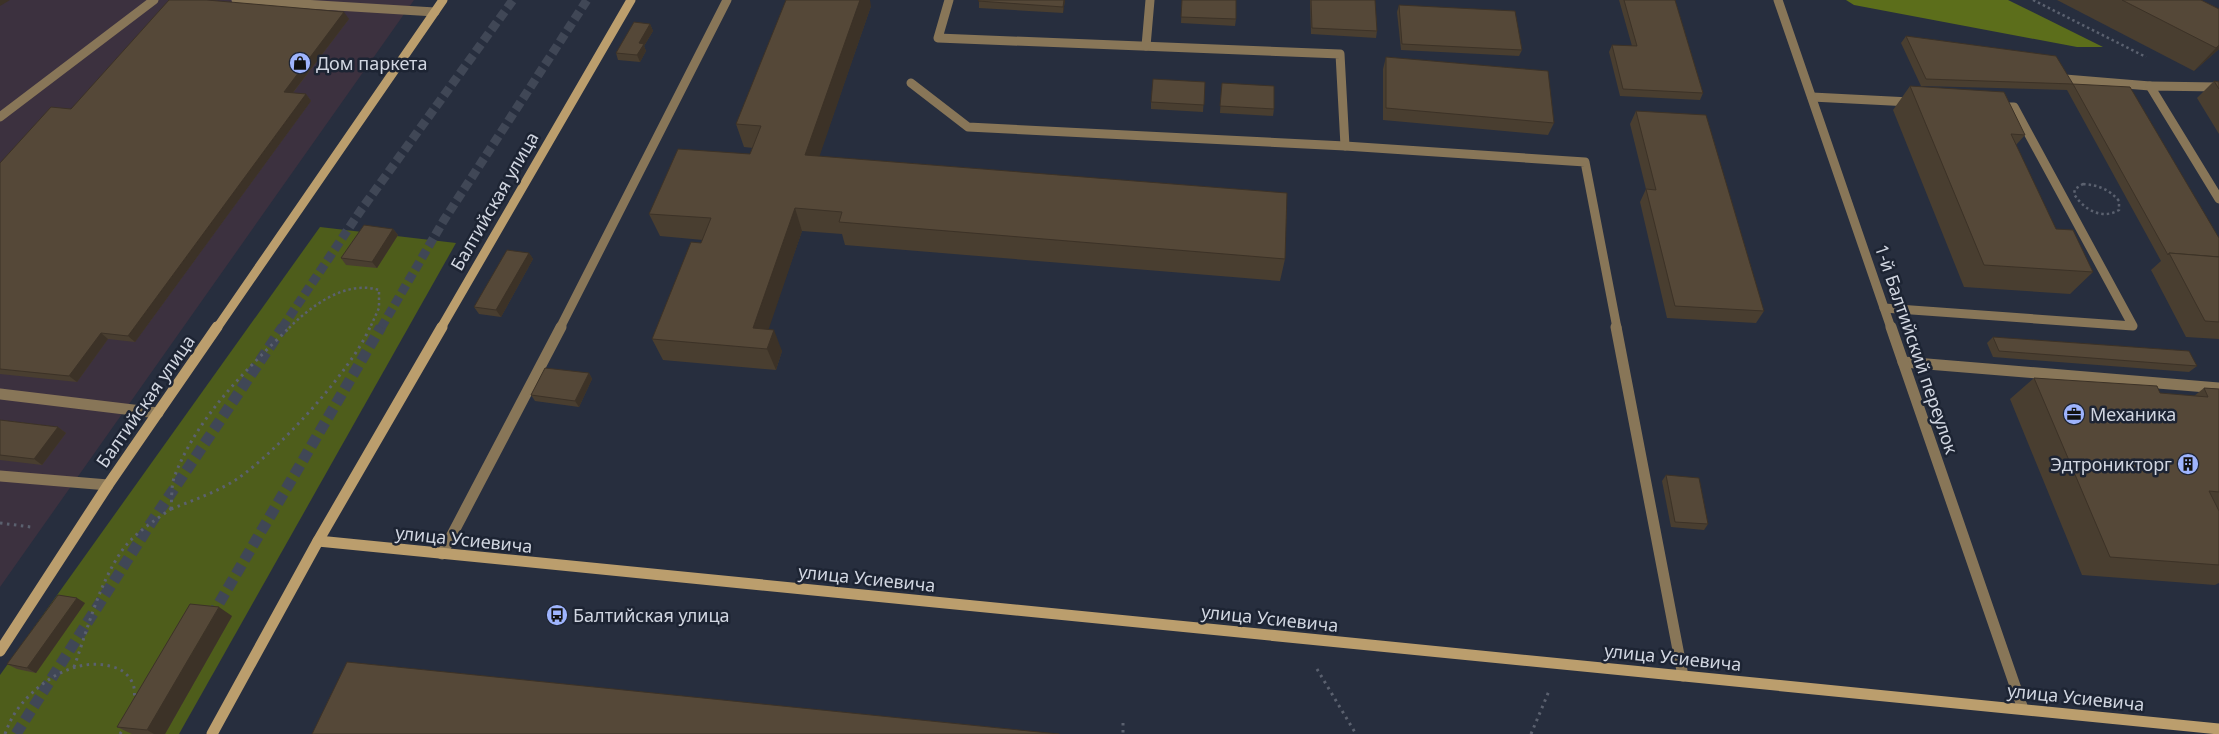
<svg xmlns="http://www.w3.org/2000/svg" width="2219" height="734" font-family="'Noto Sans',sans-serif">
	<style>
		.commercial { fill: #3c313f }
		.green { fill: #4e5d1b }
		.forest { fill: #5c6e1b }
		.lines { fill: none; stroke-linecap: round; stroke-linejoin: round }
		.secondary-tunnel-far1 { stroke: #404756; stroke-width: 9; stroke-dasharray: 9 4.5; stroke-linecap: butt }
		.secondary-tunnel { stroke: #404756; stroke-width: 11; stroke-dasharray: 11 5.5; stroke-linecap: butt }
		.path-far1 { stroke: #5b616f; stroke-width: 2.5; stroke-dasharray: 2.5 3; stroke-linecap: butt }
		.path { stroke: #5b616f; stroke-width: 3; stroke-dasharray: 2.5 4.5; stroke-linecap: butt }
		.lane-far1 { stroke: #887658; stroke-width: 9 }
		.lane { stroke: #887658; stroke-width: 11 }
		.street-far1 { stroke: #887658; stroke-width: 9 }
		.street { stroke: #887658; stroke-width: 11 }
		.secondary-far1 { stroke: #bb9e6d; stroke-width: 9 }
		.secondary { stroke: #bb9e6d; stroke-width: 11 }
		.wall { fill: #493e30 }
		.shaded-wall { fill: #3c3227 }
		.building { fill: #554838; stroke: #3c3227 }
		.labels { text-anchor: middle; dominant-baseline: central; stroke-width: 5; stroke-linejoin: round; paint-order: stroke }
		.poi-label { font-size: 18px; fill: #d1d6e1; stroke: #1d2433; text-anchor: start }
		.street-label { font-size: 18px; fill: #d1d6e1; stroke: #1d2433 }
	</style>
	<rect width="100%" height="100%" fill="#272e3e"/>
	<path class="commercial" d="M0 0H414L0 587Z"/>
	<path class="green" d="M320 227 456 243 179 734H0V675Z"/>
	<path class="forest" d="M1846 0H2008L2103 47H2077L1854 5Z"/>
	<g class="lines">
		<g class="secondary-tunnel-far1">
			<path d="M282 328 361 210 513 0"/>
			<path d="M381 328 444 220 587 0"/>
		</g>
		<g class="secondary-tunnel">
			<path d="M211 617 381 327"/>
			<path d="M16 734 151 523 283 327"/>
		</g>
		<g class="path-far1">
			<path d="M2033 0 2146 57"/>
			<path d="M2083 184C2098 185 2109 189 2119 201V210C2102 220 2084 210 2074 194L2075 189Z"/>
			<path d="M289 328C312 305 346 280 379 290V308L370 328"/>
		</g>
		<g class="path">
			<path d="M171 509C172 498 171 484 175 475 198 416 246 370 290 327"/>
			<path d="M171 509C194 500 217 492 237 479 277 452 352 370 370 327"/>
			<path d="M0 523 31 527"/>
			<path d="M74 667C87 631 99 584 121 552 133 534 154 521 171 509"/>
			<path d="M1317 669 1356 734"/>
			<path d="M1123 723V734"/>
			<path d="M5 734C11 717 19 705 32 693 53 673 84 658 113 667 122 669 129 675 133 684 135 689 134 694 135 699"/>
			<path d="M120 734 125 726"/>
			<path d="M1531 734 1549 691"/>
		</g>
		<g class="lane-far1">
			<path d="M236 0 435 12"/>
			<path d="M949 0 938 38 1340 54 1345 146"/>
			<path d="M1146 46 1150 0"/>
			<path d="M2065 79 2150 86"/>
			<path d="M911 83 968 127 1345 146 1585 162 1617 328"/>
			<path d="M2219 87 2150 86 2219 199"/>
			<path d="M1812 97 1910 102"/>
			<path d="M0 117 154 0"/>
			<path d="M1884 308 2133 326 2014 107H2000"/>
			<path d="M560 328 727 0"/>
		</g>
		<g class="lane">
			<path d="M1616 327 1683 676"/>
			<path d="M1903 362 2219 388"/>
			<path d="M0 394 158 413"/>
			<path d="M0 476 108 485"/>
			<path d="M442 554 561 327"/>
		</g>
		<path class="street-far1" d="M1778 0 1891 328"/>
		<path class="street" d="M1891 327 2023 709"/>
		<g class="secondary-far1">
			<path d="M217 328 443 0"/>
			<path d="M441 328 631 0"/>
		</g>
		<g class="secondary">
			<path d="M318 541 2219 729"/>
			<path d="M0 651 108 485 217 327"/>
			<path d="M212 734 318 541 442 327"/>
		</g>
	</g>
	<g class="wall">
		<path d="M979 0H1065L1063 13 979 8Z"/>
		<path d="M1182 0 1236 19 1235 26 1181 23Z"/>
		<path d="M1310 0H1375L1377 31 1376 38 1311 34Z"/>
		<path d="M1619 0H1675L1703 93 1700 100 1620 96 1609 52 1612 45 1632 46Z"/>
		<path d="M2057 0H2201L2219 9V49L2194 71Z"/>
		<path d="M1399 5 1522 50 1519 56 1401 50 1397 12Z"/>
		<path d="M871 6 819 156 1285 259 1280 281 845 245 842 234 802 231 768 329 782 351 776 370 663 360 652 339 703 240 660 236 649 214 750 154 753 148 744 147 736 124Z"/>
		<path d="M349 19 293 93 306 94 311 101 135 342 108 339 77 382 0 374V163Z"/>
		<path d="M650 24 653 31 644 46 646 51 640 62 618 60 616 53Z"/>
		<path d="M1906 36 2073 84 2219 238V339L2186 337 2151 270 2161 261 2067 90 1921 86 1901 43Z"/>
		<path d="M1386 57 1554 123 1548 135 1383 120V69Z"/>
		<path d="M2214 81 2219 82V134L2197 98Z"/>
		<path d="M1205 82 1203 112 1151 109V102Z"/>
		<path d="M1222 83 1274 109 1273 116 1220 113Z"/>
		<path d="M1910 86 2025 135 2016 145 2056 229 2093 272 2070 294 1964 287 1893 110Z"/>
		<path d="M1636 111 1764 311 1756 323 1667 318 1640 202 1646 189 1630 124Z"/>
		<path d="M393 229 398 235 377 268 346 265 341 258Z"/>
		<path d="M529 253 533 259 501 317 479 314 474 307Z"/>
		<path d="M1993 337 2197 366 2189 372 1993 357 1987 343Z"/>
		<path d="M589 373 592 379 579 407 535 401 531 395Z"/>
		<path d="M2034 378 2160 393 2194 396 2204 388 2219 389V583L2215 585 2082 575 2010 399Z"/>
		<path d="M0 420 58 427 66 433 42 465 0 460Z"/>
		<path d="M1666 475 1708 524 1704 530 1671 527 1662 481Z"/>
		<path d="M85 603 36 673 17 669 7 664Z"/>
		<path d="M232 616 165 734H132L117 727Z"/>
	</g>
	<g class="shaded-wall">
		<path d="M0 0H10L0 6Z"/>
		<path d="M860 0H870L871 6 812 178 805 155Z"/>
		<path d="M1064 0H1065L1063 13V7Z"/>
		<path d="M344 12 349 19 288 99 284 92Z"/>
		<path d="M650 24 653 31 644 46 646 51 640 62 637 55 639 43Z"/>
		<path d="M2219 45V49L2194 71 2216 48Z"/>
		<path d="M306 94 311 101 135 342 128 336Z"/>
		<path d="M795 208 802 231 762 349 753 328Z"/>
		<path d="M393 229 398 235 377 268 372 262Z"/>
		<path d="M529 253 533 259 501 317 496 310Z"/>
		<path d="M774 330 782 351 776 370 767 349Z"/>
		<path d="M101 333 108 339 77 382 69 376Z"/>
		<path d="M589 373 592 379 579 407 575 401Z"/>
		<path d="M58 427 66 433 42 465 34 459Z"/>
		<path d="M77 598 85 603 36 673 27 668Z"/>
		<path d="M219 607 232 616 165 734H154L147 730Z"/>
	</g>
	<g class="building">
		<path d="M169 0H207L344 12 284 92 306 94 128 336 101 333 69 376 0 369V163L51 107 71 109Z"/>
		<path d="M786 0H860L805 155 1287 193 1285 259 839 222 842 212 795 208 753 328 774 330 767 349 652 339 691 242 701 243 711 218 649 214 678 149 750 154 761 126 736 124Z"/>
		<path d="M979 0H1064L1063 7 978 1Z"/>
		<path d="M1182 0H1236V19L1181 17Z"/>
		<path d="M1311 0H1375L1377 31 1312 28Z"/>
		<path d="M1624 0H1675L1703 93 1623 89 1612 45 1637 46Z"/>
		<path d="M2122 0H2201L2219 9V45L2216 48Z"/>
		<path d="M1399 5 1515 11 1522 50 1402 44Z"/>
		<path d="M634 22 650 24 639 43 644 44 637 55 616 53Z"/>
		<path d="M1906 36 2056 56 2073 84 2130 87 2219 238V257L2169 253 2168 255 2073 84 1926 79Z"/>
		<path d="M1386 57 1548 71 1554 123 1386 108Z"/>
		<path d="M1153 79 1205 82 1204 105 1151 102Z"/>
		<path d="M2214 81 2219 82V89Z"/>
		<path d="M1222 83 1274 86V109L1220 106Z"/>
		<path d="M1910 86 2004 92 2025 135 2011 134 2056 229 2073 230 2093 272 1984 265Z"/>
		<path d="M1636 111 1706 115 1764 311 1675 306 1646 189 1656 190Z"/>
		<path d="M364 225 393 229 372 262 341 258Z"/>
		<path d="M507 250 529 253 496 310 474 307Z"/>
		<path d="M2169 253 2219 257V322L2205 321Z"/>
		<path d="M1993 337 2189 351 2197 366 1999 351Z"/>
		<path d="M545 368 589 373 575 401 531 395Z"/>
		<path d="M2034 378 2157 386 2160 393 2208 397 2204 388 2219 389V492L2209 491 2219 511V565L2110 557Z"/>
		<path d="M0 420 58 427 34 459 0 455Z"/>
		<path d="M1666 475 1699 478 1708 524 1675 522Z"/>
		<path d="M58 595 77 598 27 668 7 664Z"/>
		<path d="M190 604 219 607 147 730 117 727Z"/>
		<path d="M347 662 1059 734H312Z"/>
	</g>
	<defs>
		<g id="shop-disc" transform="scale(1.125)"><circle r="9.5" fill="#9eb4fd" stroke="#1d2433"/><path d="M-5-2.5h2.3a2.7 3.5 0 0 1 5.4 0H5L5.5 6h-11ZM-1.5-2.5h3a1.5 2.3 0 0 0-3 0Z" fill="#111"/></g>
		<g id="office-disc" transform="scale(1.125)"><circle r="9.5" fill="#9eb4fd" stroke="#1d2433"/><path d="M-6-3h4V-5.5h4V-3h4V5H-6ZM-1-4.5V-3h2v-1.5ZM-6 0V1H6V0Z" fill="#111"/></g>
		<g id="building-disc" transform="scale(1.125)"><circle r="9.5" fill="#9eb4fd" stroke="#1d2433"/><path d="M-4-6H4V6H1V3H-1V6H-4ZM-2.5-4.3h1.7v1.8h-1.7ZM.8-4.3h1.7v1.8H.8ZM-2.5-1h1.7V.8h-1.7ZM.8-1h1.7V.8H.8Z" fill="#111"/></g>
		<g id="bus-disc" transform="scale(1.125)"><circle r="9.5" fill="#9eb4fd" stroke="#1d2433"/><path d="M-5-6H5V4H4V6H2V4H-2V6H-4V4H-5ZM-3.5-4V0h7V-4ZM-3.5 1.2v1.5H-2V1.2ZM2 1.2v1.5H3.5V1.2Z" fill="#111"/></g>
	</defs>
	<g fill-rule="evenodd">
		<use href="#shop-disc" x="300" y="63"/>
		<use href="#office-disc" x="2074" y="414"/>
		<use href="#building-disc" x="2188" y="464"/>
		<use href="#bus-disc" x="557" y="615"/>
	</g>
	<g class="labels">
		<g class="poi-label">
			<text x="316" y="63">Дом паркета</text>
			<text x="2090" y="414">Механика</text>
			<text x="2172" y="464" text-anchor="end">Эдтроникторг</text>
			<text x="573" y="615">Балтийская улица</text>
		</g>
		<g class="street-label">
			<text transform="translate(494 201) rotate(-60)">Балтийская улица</text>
			<text transform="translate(1917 349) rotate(71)">1-й Балтийский переулок</text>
			<text transform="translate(145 401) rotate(-55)">Балтийская улица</text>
			<text transform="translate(464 539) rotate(6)">улица Усиевича</text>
			<text transform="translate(867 578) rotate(6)">улица Усиевича</text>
			<text transform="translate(1270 618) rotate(6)">улица Усиевича</text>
			<text transform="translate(1673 657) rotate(6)">улица Усиевича</text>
			<text transform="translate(2076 697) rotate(6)">улица Усиевича</text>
		</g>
	</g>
</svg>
